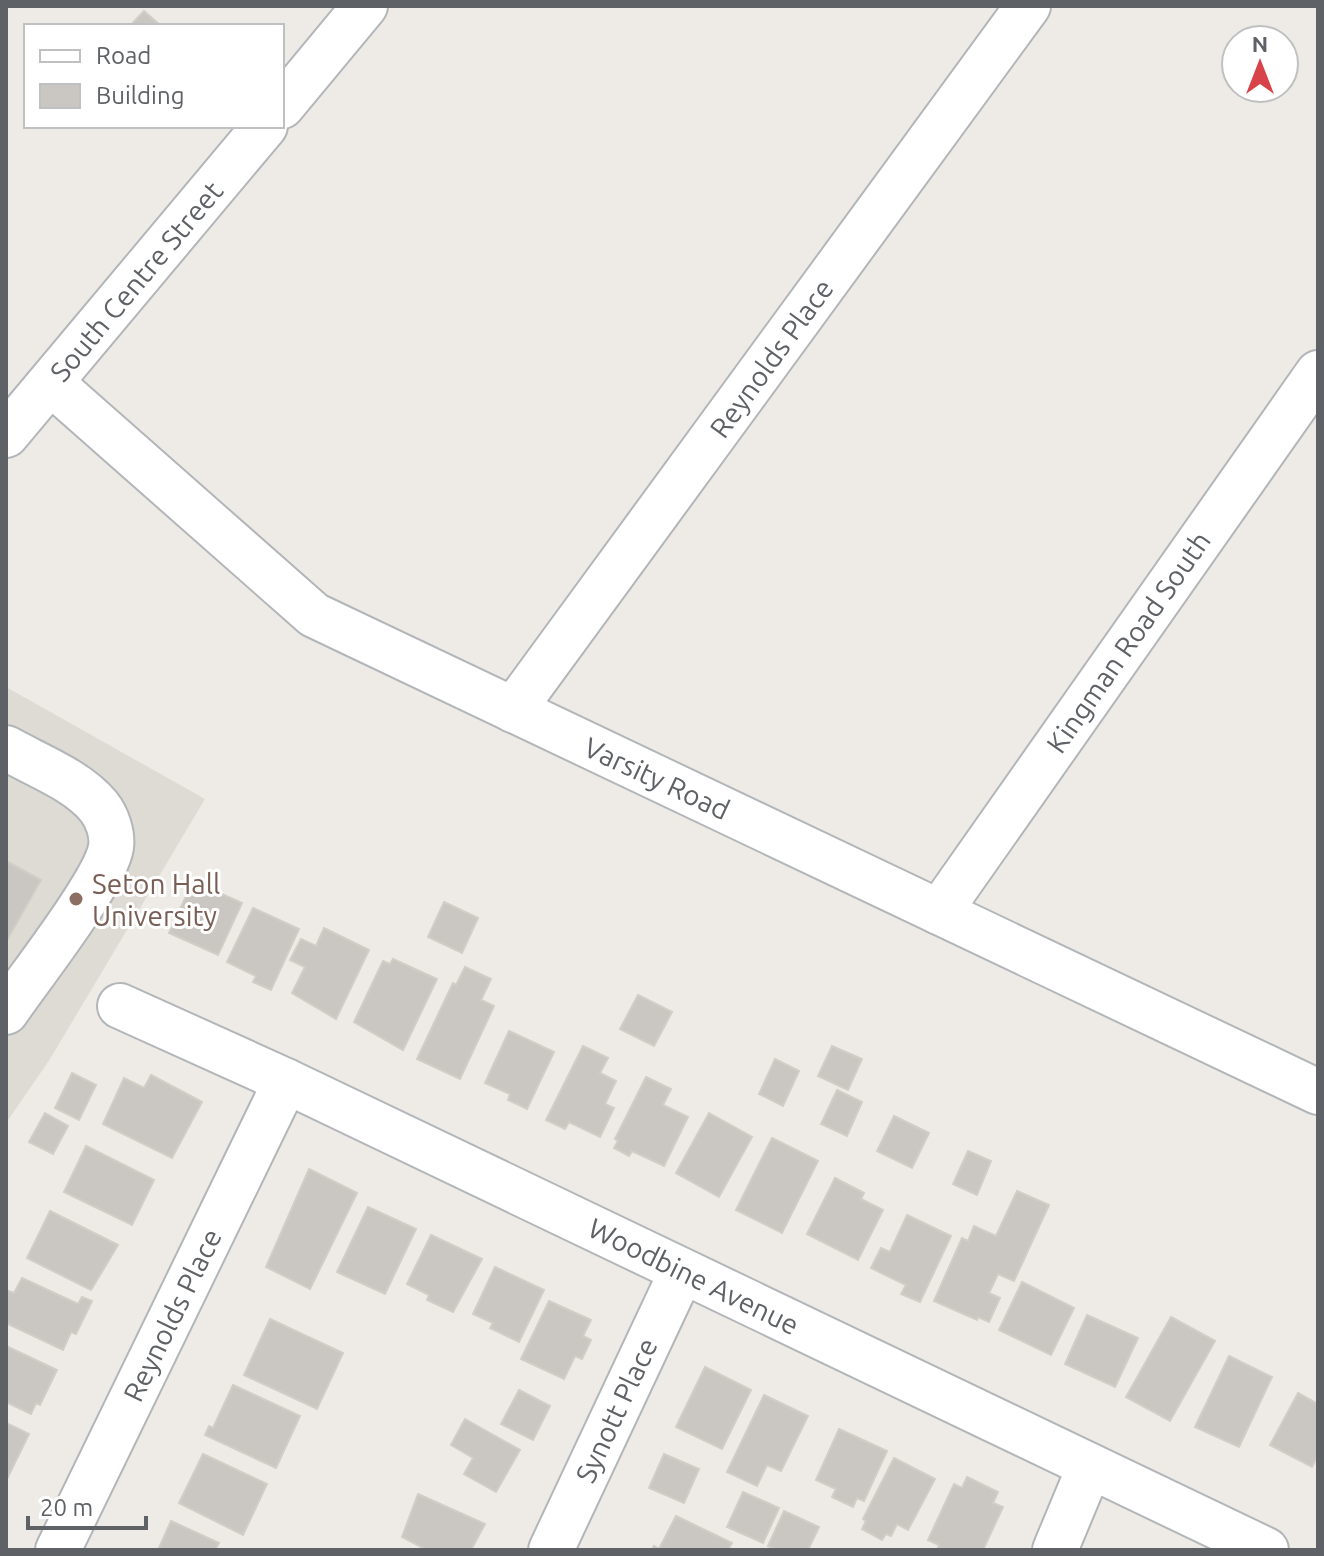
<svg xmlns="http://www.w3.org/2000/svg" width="1324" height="1556" font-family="Ubuntu,sans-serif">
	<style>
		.education { fill: #dedad4 }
		.building { fill: #cac6c2; stroke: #d2cdc5; stroke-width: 2 }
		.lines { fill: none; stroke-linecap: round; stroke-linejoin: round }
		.minor-casing { stroke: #b3b6b9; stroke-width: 48 }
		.minor { stroke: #fff; stroke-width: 44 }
		.education-dot { fill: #8d6e63; stroke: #fff; stroke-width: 3 }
		.labels { text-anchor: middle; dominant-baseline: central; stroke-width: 6; stroke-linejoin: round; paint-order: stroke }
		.street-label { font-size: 28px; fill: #5e6165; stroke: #fff }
		.education-label { font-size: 28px; fill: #785e54; stroke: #fff; text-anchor: start }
	</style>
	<rect width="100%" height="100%" fill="#eeebe6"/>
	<path class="education" d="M6 687 205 799 50 1059 6 1123Z"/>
	<g class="building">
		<path d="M144 11 161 26H130Z"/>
		<path d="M6 861 41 880 6 942Z"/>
		<path d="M193 881 242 903 218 955 169 933Z"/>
		<path d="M444 902 478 918 462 953 428 937Z"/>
		<path d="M253 908 299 929 271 990 253 982 256 976 227 962Z"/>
		<path d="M324 928 369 950 336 1019 292 993 305 967 290 960 301 939 316 946Z"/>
		<path d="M393 959 437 979 403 1050 354 1022 383 961 390 964Z"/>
		<path d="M465 967 491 979 481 1000 494 1006 460 1079 417 1059 453 983 456 985Z"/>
		<path d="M638 995 672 1012 654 1046 620 1029Z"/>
		<path d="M509 1031 554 1052 527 1109 508 1100 510 1094 485 1083Z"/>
		<path d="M583 1046 608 1058 600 1073 616 1081 605 1104 614 1108 600 1137 569 1122 565 1129 546 1120Z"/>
		<path d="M832 1046 862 1059 848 1090 818 1076Z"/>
		<path d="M775 1059 799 1071 783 1106 759 1094Z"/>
		<path d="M72 1073 96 1085 79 1120 55 1108Z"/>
		<path d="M151 1075 202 1102 172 1158 103 1124 124 1078 144 1088Z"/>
		<path d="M646 1077 671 1089 663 1105 688 1117 664 1166 632 1151 629 1156 614 1148 618 1141 615 1139Z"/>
		<path d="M837 1090 862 1102 847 1136 821 1124Z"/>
		<path d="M45 1113 68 1126 53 1154 29 1142Z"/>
		<path d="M709 1113 752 1137 719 1197 676 1173Z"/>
		<path d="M894 1116 929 1133 912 1168 877 1151Z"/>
		<path d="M772 1138 818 1161 782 1233 736 1210Z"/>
		<path d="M86 1146 154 1180 132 1225 64 1192Z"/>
		<path d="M968 1151 991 1161 977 1195 953 1184Z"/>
		<path d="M309 1169 357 1193 310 1289 266 1267Z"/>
		<path d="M835 1178 864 1193 861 1199 883 1210 858 1260 807 1234Z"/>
		<path d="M1017 1191 1049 1205 1014 1281 998 1274 989 1293 1000 1298 989 1322 978 1317 977 1320 934 1301 962 1238 968 1241 974 1226 996 1236Z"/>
		<path d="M368 1207 416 1229 385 1294 337 1272Z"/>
		<path d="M50 1211 118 1245 91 1290 27 1258Z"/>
		<path d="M907 1215 951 1236 920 1302 901 1294 906 1285 871 1268 881 1248 890 1252Z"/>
		<path d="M431 1235 482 1259 453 1312 427 1300 429 1295 407 1284Z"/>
		<path d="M495 1267 544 1290 519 1342 490 1328 493 1323 473 1314Z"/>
		<path d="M22 1278 78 1304 82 1297 92 1301 76 1334 71 1332 63 1350 6 1323V1290L14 1293Z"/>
		<path d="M1022 1282 1074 1308 1051 1355 999 1330Z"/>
		<path d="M549 1301 591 1320 583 1336 591 1340 582 1359 575 1356 564 1379 521 1359Z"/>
		<path d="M1087 1315 1138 1338 1115 1387 1065 1364Z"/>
		<path d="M1171 1317 1215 1341 1170 1421 1126 1397Z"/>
		<path d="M270 1319 343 1353 317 1409 244 1375Z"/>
		<path d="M6 1346 57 1370 40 1405 36 1403 31 1414 6 1402Z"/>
		<path d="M1229 1356 1272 1377 1239 1447 1195 1427Z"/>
		<path d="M705 1367 751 1390 722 1449 676 1427Z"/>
		<path d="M233 1385 300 1416 276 1468 205 1435 209 1426 213 1428Z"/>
		<path d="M519 1390 550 1406 533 1440 501 1424Z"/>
		<path d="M1298 1393 1318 1404V1455L1312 1467 1270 1445Z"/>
		<path d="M764 1395 808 1416 781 1471 767 1465 757 1486 727 1472Z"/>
		<path d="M465 1419 520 1450 496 1492 464 1474 473 1458 451 1445Z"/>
		<path d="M6 1423 29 1434 7 1479H6Z"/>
		<path d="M839 1429 887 1451 864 1501 857 1498 853 1507 832 1497 836 1489 816 1480Z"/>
		<path d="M203 1454 267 1484 243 1535 179 1503Z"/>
		<path d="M664 1454 699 1469 684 1503 649 1488Z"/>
		<path d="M894 1458 935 1479 908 1530 897 1524 891 1536 886 1534 882 1540 862 1529 866 1521 863 1519Z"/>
		<path d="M967 1477 998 1492 993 1503 1003 1507 983 1550H937L939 1545 928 1540 954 1484 962 1488Z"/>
		<path d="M743 1492 779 1508 763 1543 727 1527Z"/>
		<path d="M418 1494 485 1524 471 1550H427L402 1537Z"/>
		<path d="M784 1511 819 1527 808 1550H777L768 1546Z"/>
		<path d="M676 1516 732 1543 728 1550H652L654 1546 659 1549Z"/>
		<path d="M171 1521 219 1543 215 1550H158Z"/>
	</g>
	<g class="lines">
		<g class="minor-casing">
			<g id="minor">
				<path d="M282 106 365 6"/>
				<path d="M51 383 314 615 1318 1092"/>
				<path d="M6 435 265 126"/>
				<path d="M513 710 1028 6"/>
				<path d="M6 748C36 765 77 780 99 807 107 817 113 834 111 847 106 881 29 978 6 1012"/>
				<path d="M939 912 1318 373"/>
				<path d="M120 1006 286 1081 1266 1550"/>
				<path d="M58 1550 286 1081"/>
				<path d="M551 1550 682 1271"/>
				<path d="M1055 1550 1090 1466"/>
			</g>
		</g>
		<use href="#minor" class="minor"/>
	</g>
	<circle class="education-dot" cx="76" cy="899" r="8"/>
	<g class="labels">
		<g class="street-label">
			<text transform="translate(136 281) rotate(-50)">South Centre Street</text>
			<text transform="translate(771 358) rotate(-54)">Reynolds Place</text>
			<text transform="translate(1128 642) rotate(-55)">Kingman Road South</text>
			<text transform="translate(657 778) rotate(25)">Varsity Road</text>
			<text transform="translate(694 1276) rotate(26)">Woodbine Avenue</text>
			<text transform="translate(172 1315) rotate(-64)">Reynolds Place</text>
			<text transform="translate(616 1410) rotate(-65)">Synott Place</text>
		</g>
		<g class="education-label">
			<text x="92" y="883">Seton Hall<tspan x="92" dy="32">University</tspan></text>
		</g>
	</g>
	<rect width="1324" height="1556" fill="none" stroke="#5e6165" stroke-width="16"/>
	<rect x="24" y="24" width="260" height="104" fill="#ffffff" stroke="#bfc0c1" stroke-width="2"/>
	<rect x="40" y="50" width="40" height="12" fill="#ffffff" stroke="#bfc0c1" stroke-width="2"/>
	<text x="96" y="64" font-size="24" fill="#5e6165">Road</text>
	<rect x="40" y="84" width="40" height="24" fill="#cac6c2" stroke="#bfc0c1" stroke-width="2"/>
	<text x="96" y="104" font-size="24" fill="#5e6165">Building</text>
	<g transform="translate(1260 64)"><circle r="38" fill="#ffffff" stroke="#bfc0c1" stroke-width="2"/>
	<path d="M0-6L14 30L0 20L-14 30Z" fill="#d74348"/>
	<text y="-12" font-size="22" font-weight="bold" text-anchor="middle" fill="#5e6165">N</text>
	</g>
	<path d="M28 1516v12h118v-12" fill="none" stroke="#5e6165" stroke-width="4"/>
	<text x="40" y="1516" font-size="24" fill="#5e6165" stroke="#ffffff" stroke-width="6" paint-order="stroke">20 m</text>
</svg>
